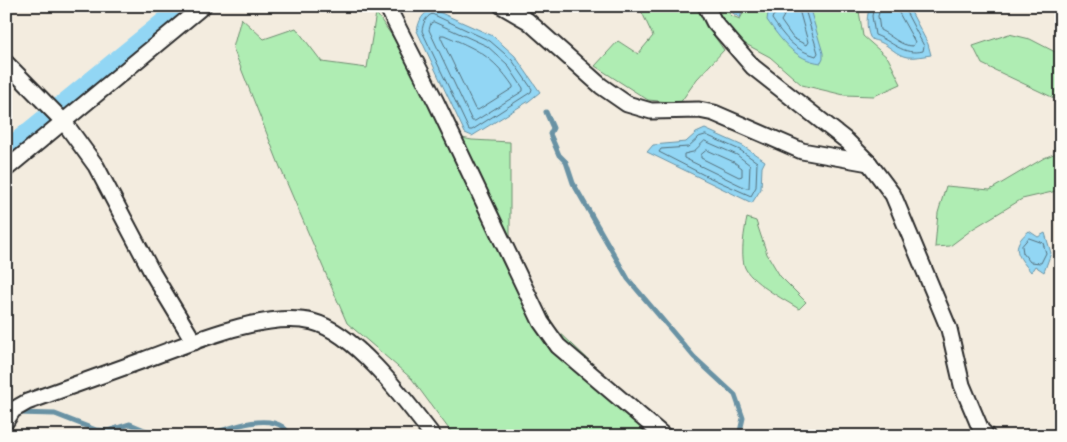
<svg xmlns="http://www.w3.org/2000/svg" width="1067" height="442" font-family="Itim,sans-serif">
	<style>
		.green { fill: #afedb3; stroke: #6d8c6f }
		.water { fill: #92d6f4; stroke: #6992a4 }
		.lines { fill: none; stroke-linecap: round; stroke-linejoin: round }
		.shore { stroke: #546f7b; stroke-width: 1 }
		.stream { stroke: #6992a4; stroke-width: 5 }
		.canal { stroke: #92d6f4; stroke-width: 19 }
		.street-casing { stroke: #2b2b2b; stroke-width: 19 }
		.street { stroke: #fdfcf7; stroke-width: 15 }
	</style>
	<rect width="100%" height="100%" fill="#f3ecdf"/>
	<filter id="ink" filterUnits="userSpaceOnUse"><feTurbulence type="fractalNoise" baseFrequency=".02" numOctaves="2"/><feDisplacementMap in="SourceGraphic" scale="10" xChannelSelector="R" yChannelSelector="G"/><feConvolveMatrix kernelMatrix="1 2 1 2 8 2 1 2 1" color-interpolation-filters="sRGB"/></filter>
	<g filter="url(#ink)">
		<g class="green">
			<path d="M639 6H696L705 23 724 50 697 79 680 103 648 100 595 66 618 41 638 54 653 36Z"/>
			<path d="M722 6 732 16 740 19 747 6H865L859 11 863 36 888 58 901 84 874 96 844 95 802 85 770 57 742 42 714 7Z"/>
			<path d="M376 13 402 50 446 135 472 140 510 142V251L556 329 644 412 664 436H454L412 379 347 323 280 167 233 48 241 18 264 39 296 28 322 62 367 68Z"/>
			<path d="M1009 34 1030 39 1061 55V104L1056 99 982 64 973 46Z"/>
			<path d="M1061 151V190L1022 199 974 228 950 246 935 247 938 213 946 186 990 190 1044 158Z"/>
			<path d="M747 218 756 221 767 254 780 276 806 302 799 309C785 300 748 281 744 265 741 252 744 232 747 218Z"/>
		</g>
		<g class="water">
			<path d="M728 6H744L740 18 730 11Z"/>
			<path d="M779 6H809L823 53V59L821 63C795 60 781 40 767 20L768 13Z"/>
			<path d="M871 6H908L928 44 931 55C923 56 915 58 907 57 896 55 890 46 880 42 876 40 872 41 870 37 866 29 866 13 871 6Z"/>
			<path d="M432 9 493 36 515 56 540 92 529 101 472 136 465 133 417 31C419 20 422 14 432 9Z"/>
			<path d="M705 129 743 146 765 161 762 167 761 189 752 203 647 152 653 145 686 142 696 133Z"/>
			<path d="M1029 231 1038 237 1045 233 1051 253 1044 272 1035 266 1031 272C1018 256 1009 247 1029 231Z"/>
		</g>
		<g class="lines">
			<g class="shore">
				<path d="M781 6 780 11 773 16 772 19C785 38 794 50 816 56L818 53 804 6"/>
				<path d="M787 6 786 12 781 21 793 38 806 45 808 42 798 6"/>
				<path d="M874 6 872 16 875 35C892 41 903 56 923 51L924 46 905 10 904 6"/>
				<path d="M881 6 878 16 880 30C891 35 900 46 913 46L915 42 899 13 898 6"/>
				<path d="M432 14 490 41 512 60 532 89 531 92 472 130H469L422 31C423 24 425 17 432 14Z"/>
				<path d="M434 22 487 46 507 64 523 88V91L475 121H472L429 30 431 23Z"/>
				<path d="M441 35H444C476 49 492 55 513 86V88L478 110 475 109 441 38Z"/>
				<path d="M706 135 740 150 757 162 756 187 751 196 704 175 659 152 661 149 688 147 699 137Z"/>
				<path d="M705 141 737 155 750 165 749 188H746L684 158V154L693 152Z"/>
				<path d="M707 150 734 162 742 168V176L739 177 701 158V155Z"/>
				<path d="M1029 238 1043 243 1046 253 1041 263 1030 262 1023 253 1022 246Z"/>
			</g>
			<g class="stream">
				<path d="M546 112 553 128 550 134 559 155 566 162 573 183 628 279 694 357 735 395 743 418 739 436"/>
				<path d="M16 413 55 414 96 430 108 431 130 424 159 436"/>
				<path d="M205 436C226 430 263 413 283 427 286 429 288 433 291 436"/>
			</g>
			<path class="canal" d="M6 150 183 6"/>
			<g class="street-casing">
				<g id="street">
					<path d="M387 6 436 102 541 322 558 346 664 436"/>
					<path d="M502 6 528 21 601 86 627 104 651 111 699 110 714 113 802 151 869 163"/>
					<path d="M706 6 714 22 753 67 847 141 869 163 893 195 949 329 962 385 981 430 987 436"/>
					<path d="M6 63 64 122 96 166 153 274 194 342"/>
					<path d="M6 169 203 6"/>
					<path d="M6 421 13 410 27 402C65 388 103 375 141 361 188 344 264 310 313 322 356 333 406 401 433 436"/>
				</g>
			</g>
			<use href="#street" class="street"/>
		</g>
	</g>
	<rect width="1067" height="442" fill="none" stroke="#fdfcf7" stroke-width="25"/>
	<rect x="12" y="12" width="1042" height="417" fill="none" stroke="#2b2b2b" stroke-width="2" filter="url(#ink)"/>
</svg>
